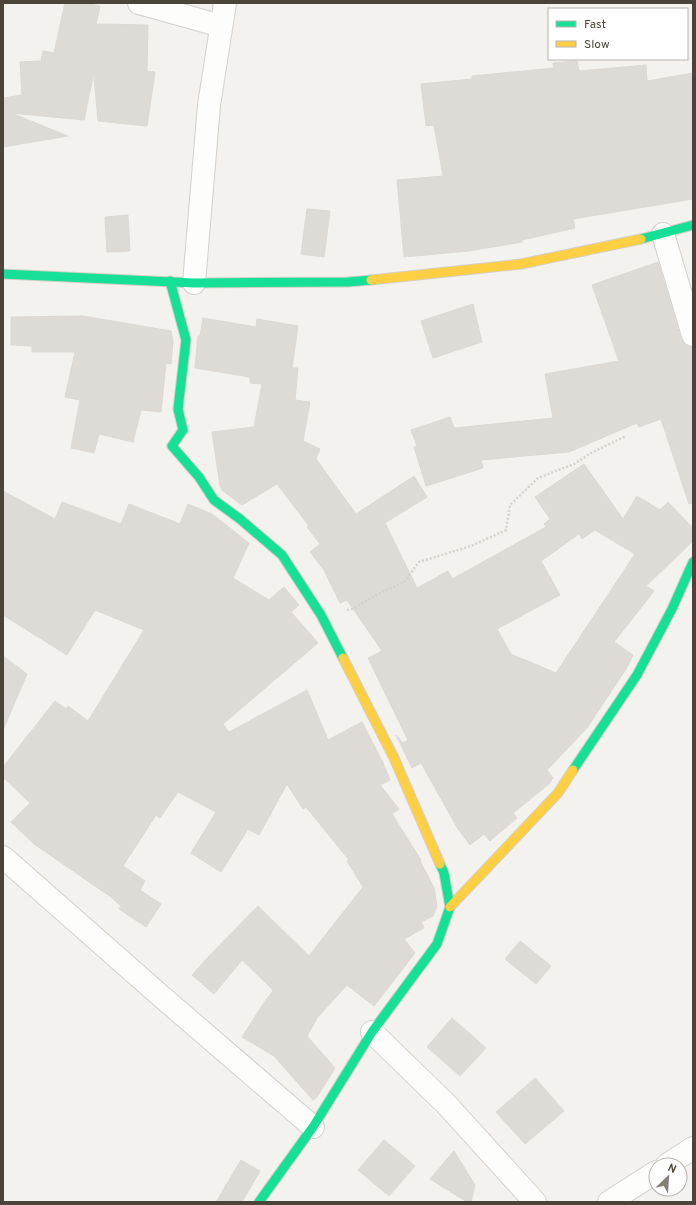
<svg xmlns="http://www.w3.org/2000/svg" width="696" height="1205" font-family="Overpass,sans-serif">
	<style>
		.building { fill: #dedbd6; stroke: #dcd9d4; fill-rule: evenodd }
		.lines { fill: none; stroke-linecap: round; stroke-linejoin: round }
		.street-casing { stroke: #d2d0cb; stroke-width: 24 }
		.fast-casing { stroke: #d3cfc5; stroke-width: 11 }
		.slow-casing { stroke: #d3cfc5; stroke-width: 11 }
		.path { stroke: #d3d2cc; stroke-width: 2.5; stroke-dasharray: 2 2; stroke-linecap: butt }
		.street { stroke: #fdfdfc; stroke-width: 22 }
		.fast { stroke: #16e098; stroke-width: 9 }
		.slow { stroke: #ffcf43; stroke-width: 9 }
	</style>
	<rect width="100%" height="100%" fill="#f4f2ee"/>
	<g class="building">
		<path d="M65 3H85L100 6 96 24 148 25 147 71 155 72 147 126 98 121 94 77H93L84 120 11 113 68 136 3 147V98L22 95 20 62 41 61 43 51 54 53Z"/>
		<path d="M577 61 579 71 646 65 647 81 693 73V199L573 219 575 228 522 240V242L468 251 404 257 397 180 443 176 434 125 426 126 421 84 472 79V76L554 68 553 63Z"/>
		<path d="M307 209 330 211 324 257 301 254Z"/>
		<path d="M128 215 130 251 107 252 105 217Z"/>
		<path d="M658 262 681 339 685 344 693 347V503L689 504 661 419 639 427 637 423 569 452 481 460 483 468 426 486 414 447 417 446 411 430 450 417 454 428 553 418 545 374 619 361 592 285Z"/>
		<path d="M473 304 482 342 433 358 421 321Z"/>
		<path d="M83 316 171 331 173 341 171 364 166 363 161 412 141 410 133 442 99 434 94 453 71 448 80 400 65 397 75 352H32V346L11 345V317Z"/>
		<path d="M203 318 256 327 257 319 298 326 292 368H298L295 400 310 402 303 441 320 449 316 459 356 514 414 476 427 497 385 523 417 588 448 571 452 579 546 527 544 524 550 519 535 497 584 464 623 519 637 496 660 510 668 502 693 528V541L646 586 654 591 614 642 633 655 626 669 587 728 547 770 553 778 549 784 513 813 517 818 490 841 484 834 470 845 458 829 421 763 412 768 396 735 403 743 408 740 368 658 382 651 347 600 340 603 324 570 310 552 320 544 307 527 309 526 277 484 242 505 223 491 220 486 212 432 254 427 262 384 250 383V377L195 368 198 336H200ZM595 530 635 554 556 673 511 654 497 629 560 595 541 561 579 534 582 539Z"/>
		<path d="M3 491 55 519 62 502 121 524 129 504 180 524 188 504 212 514 249 543 233 578 269 600 284 587 299 605 291 612 318 643 223 724 229 732 307 690 328 740 362 722 383 763 390 780 380 785 399 809 392 814 421 860 420 861 434 888 437 906 433 916 421 922 424 928 404 939 415 953 374 1006 347 985 317 1018 307 1036 335 1068 317 1097 313 1100 274 1056 242 1037 265 1001 273 991 272 989 242 960 214 994 192 975 210 955 258 906 309 956 363 887 347 861 349 860 306 807 303 809 287 784 259 835 248 829 221 872 191 853 216 812 178 792 160 818 156 815 123 866 145 881 140 890 161 904 146 927 119 909 121 906 111 897 34 844 11 822 30 803 3 777V767L55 701 66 709 68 706 88 721 144 630 95 610 67 655 3 615Z"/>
		<path d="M3 656 27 674 3 730Z"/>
		<path d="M520 941 551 966 536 984 505 959Z"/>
		<path d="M452 1018 486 1048 460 1076 427 1047Z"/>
		<path d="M535 1078 564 1111 525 1144 496 1112Z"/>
		<path d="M384 1140 415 1166 389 1196 358 1170Z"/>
		<path d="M454 1151 475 1185 471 1202H467L430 1179Z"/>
		<path d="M241 1160 260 1171 242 1202H216Z"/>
	</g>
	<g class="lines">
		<g class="street-casing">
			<g id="street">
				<path d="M139 3 221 26"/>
				<path d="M663 234 693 335"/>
				<path d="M194 283 209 105 225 3"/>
				<path d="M3 857 162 997 313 1127"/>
				<path d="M372 1032 447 1105 535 1202"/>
				<path d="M667 1165 693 1148"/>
				<path d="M609 1202 656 1172"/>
			</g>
		</g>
		<g class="fast-casing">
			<g id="fast">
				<path d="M641 239 693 225"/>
				<path d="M3 274 194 283 348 282 371 280"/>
				<path d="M170 281 186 340 178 409 183 430 172 446 199 477 214 500 240 519 282 555 321 615 343 658"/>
				<path d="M573 770 637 675 672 609 693 562"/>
				<path d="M259 1202 313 1127 372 1032 437 944 450 907 444 873 440 864"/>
			</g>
		</g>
		<g class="slow-casing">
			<g id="slow">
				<path d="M371 280 521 264 641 239"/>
				<path d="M343 658 394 758 440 864"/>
				<path d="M450 907 558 793 573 770"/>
			</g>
		</g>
		<path class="path" d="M347 610 352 609 378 594 404 582 419 562 471 546 506 530 510 505 538 478 574 464 591 453 626 436"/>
		<use href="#street" class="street"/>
		<use href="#fast" class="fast"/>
		<use href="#slow" class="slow"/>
	</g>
	<rect width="696" height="1205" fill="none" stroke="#4b4439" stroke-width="8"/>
	<rect x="548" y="8" width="140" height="52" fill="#ffffff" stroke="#b7b4b0"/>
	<rect x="556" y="21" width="20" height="6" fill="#16e098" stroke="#b7b4b0"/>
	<text x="584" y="28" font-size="12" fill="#4b4439">Fast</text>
	<rect x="556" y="41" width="20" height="6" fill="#ffcf43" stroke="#b7b4b0"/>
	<text x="584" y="48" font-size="12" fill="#4b4439">Slow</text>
	<g transform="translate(668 1177) rotate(25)"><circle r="19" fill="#ffffff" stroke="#b7b4b0"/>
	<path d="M0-3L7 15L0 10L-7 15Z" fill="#868178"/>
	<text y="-6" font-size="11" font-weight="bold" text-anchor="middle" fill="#4b4439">N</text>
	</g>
</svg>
